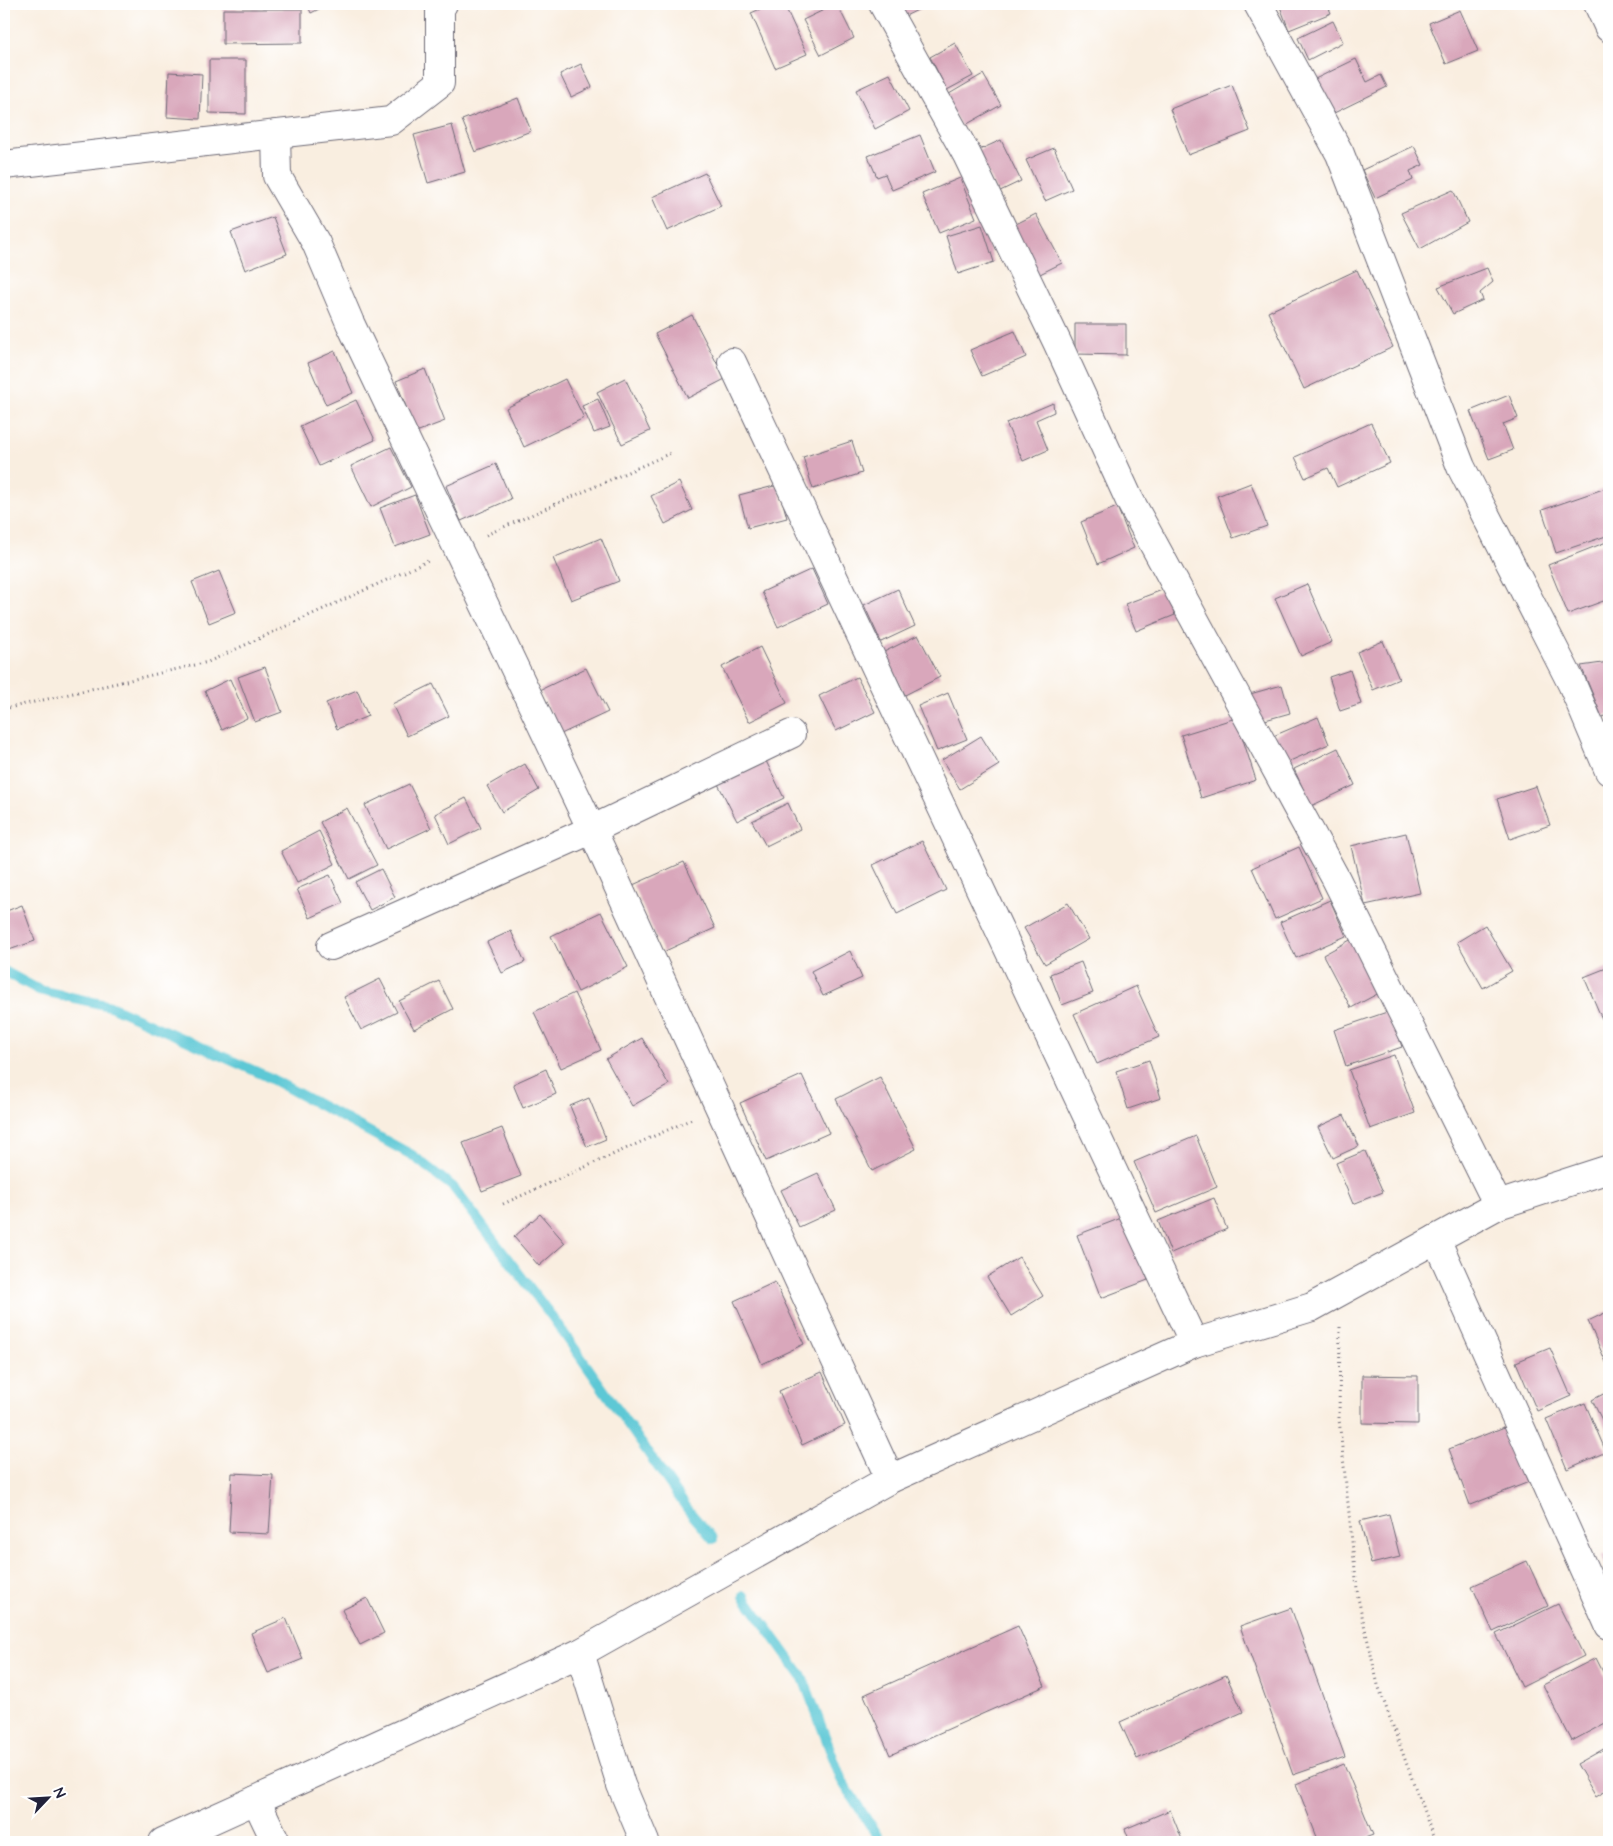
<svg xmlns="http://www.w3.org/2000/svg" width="1613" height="1846" font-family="'Architects Daughter',sans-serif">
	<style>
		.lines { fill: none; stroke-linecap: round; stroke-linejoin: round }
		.stream { stroke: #5dc8d5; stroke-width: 10 }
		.building { fill: #d9a7bb }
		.street-casing { stroke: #6d6975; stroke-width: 30 }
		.path { stroke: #6d6975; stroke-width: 3; stroke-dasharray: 1 4; stroke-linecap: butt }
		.street { stroke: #fff; stroke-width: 28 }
	</style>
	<rect width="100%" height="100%" fill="#fff"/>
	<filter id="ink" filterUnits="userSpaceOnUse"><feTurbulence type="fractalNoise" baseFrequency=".02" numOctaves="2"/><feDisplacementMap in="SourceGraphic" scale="10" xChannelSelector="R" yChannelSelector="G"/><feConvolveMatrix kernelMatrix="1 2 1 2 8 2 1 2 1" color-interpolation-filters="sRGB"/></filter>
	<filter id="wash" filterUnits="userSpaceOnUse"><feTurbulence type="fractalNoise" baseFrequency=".0096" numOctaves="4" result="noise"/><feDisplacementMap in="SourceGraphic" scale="20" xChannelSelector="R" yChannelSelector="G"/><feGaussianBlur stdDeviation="1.12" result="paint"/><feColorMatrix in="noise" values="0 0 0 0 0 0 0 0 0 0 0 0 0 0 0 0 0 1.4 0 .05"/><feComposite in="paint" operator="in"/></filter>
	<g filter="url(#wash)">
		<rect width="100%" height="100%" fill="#f9eee0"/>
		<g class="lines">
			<g class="stream">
				<path d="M4 971 39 990 110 1006 266 1076 412 1155 453 1187 553 1318 689 1511 713 1539"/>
				<path d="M744 1596 803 1678 842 1781 881 1842"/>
			</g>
		</g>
		<g id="blocks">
			<g class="building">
				<path d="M307 4H329L311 13Z"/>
				<path d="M772 4H784L807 54 775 68 751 13Z"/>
				<path d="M836 4H837L854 38 821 55 803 20Z"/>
				<path d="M894 4H930L901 18Z"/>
				<path d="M1279 4H1327L1331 13 1289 30Z"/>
				<path d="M223 9H302V43L223 44Z"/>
				<path d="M1460 10 1478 51 1446 64 1429 23Z"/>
				<path d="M1333 21 1343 42 1308 60 1298 38Z"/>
				<path d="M955 43 973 76 947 90 930 57Z"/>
				<path d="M1356 59 1367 82 1381 75 1387 87 1332 114 1315 79Z"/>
				<path d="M209 60H246V114L209 113Z"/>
				<path d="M581 64 592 87 571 97 560 74Z"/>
				<path d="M169 72 202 74 200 119 167 117Z"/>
				<path d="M890 74 909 111 875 129 856 90Z"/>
				<path d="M983 74 1001 105 962 127 944 97Z"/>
				<path d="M1232 85 1250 131 1188 155 1170 109Z"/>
				<path d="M518 98 531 131 475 152 462 120Z"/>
				<path d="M452 125 465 172 428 183 414 135Z"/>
				<path d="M920 135 935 172 892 190 885 174 877 177 868 156Z"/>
				<path d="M1001 140 1021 181 998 192 977 151Z"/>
				<path d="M1414 146 1423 165 1410 171 1413 180 1375 198 1362 170Z"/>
				<path d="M1054 148 1072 189 1045 201 1026 160Z"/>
				<path d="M705 173 721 206 667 231 652 197Z"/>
				<path d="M960 178 976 218 939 233 922 194Z"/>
				<path d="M1453 190 1468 222 1420 249 1401 213Z"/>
				<path d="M1036 214 1062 263 1034 277 1008 228Z"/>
				<path d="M273 217 287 254 245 270 231 232Z"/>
				<path d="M982 225 994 262 958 274 946 236Z"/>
				<path d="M1487 268 1493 282 1480 293 1483 300 1453 314 1438 287Z"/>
				<path d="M1357 270 1393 347 1304 389 1268 312Z"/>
				<path d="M692 315 725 379 688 398 655 334Z"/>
				<path d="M1075 324H1126V355L1075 354Z"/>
				<path d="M1015 331 1026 357 982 376 970 350Z"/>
				<path d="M335 351 353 393 326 405 308 363Z"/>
				<path d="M425 369 445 421 416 432 396 381Z"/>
				<path d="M625 378 650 431 622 444 597 392Z"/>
				<path d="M565 379 584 418 524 447 506 408Z"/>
				<path d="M1509 395 1518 418 1503 424 1513 450 1489 459 1470 411Z"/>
				<path d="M598 399 610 427 594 433 582 406Z"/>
				<path d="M356 400 375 440 319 466 300 426Z"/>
				<path d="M1053 403 1054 412 1036 420 1048 450 1023 461 1006 423Z"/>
				<path d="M1371 423 1390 463 1337 487 1328 468 1305 478 1295 457Z"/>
				<path d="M852 441 862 473 813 489 803 457Z"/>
				<path d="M391 447 411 487 371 507 351 466Z"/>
				<path d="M496 464 511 499 461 521 446 486Z"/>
				<path d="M679 482 692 510 665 524 651 496Z"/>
				<path d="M1251 483 1267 526 1233 538 1217 496Z"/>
				<path d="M778 485 787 518 748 528 739 495Z"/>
				<path d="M1609 487V535L1556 553 1542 510Z"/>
				<path d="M415 495 430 534 395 547 380 508Z"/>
				<path d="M1117 507 1134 548 1098 564 1081 522Z"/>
				<path d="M601 538 619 581 571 600 553 558Z"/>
				<path d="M1609 541V599L1568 614 1548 565Z"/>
				<path d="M812 569 828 604 778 627 762 592Z"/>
				<path d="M219 571 236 612 209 623 192 582Z"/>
				<path d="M1307 584 1332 642 1301 656 1275 598Z"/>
				<path d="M898 589 915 626 881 642 864 605Z"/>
				<path d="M1165 589 1175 615 1136 631 1125 604Z"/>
				<path d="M918 635 940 677 905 695 884 652Z"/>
				<path d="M1383 641 1399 679 1373 690 1357 652Z"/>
				<path d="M760 647 787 703 749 722 722 667Z"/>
				<path d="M1609 662V714L1602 717 1581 666Z"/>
				<path d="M265 667 282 712 255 722 238 677Z"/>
				<path d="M586 668 608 712 561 734 540 690Z"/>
				<path d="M1350 670 1361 704 1340 711 1329 677Z"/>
				<path d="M857 677 875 712 836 731 819 696Z"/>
				<path d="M230 679 247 718 222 730 205 691Z"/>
				<path d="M433 684 449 716 407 736 392 704Z"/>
				<path d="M1282 685 1290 713 1258 722 1250 694Z"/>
				<path d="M357 690 368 716 337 729 326 703Z"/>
				<path d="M948 693 967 739 937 751 918 706Z"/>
				<path d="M1318 717 1329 744 1283 764 1271 737Z"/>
				<path d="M1236 718 1256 780 1201 798 1181 735Z"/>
				<path d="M981 736 999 765 960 789 942 760Z"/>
				<path d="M1338 748 1355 785 1311 806 1294 769Z"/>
				<path d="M766 761 784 798 737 821 718 784Z"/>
				<path d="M525 764 539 790 502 812 487 786Z"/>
				<path d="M409 784 431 828 386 849 365 805Z"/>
				<path d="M1536 786 1550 825 1510 839 1497 799Z"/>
				<path d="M466 798 481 828 449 844 435 814Z"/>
				<path d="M788 803 800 829 766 846 752 821Z"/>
				<path d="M347 808 377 865 349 879 320 822Z"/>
				<path d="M319 831 335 864 297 883 281 851Z"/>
				<path d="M1406 833 1420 893 1365 905 1351 846Z"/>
				<path d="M922 841 946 890 897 914 873 865Z"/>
				<path d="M1299 847 1322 898 1275 919 1252 868Z"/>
				<path d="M684 862 715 928 663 952 633 885Z"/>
				<path d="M381 869 395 897 370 910 355 882Z"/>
				<path d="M330 875 343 903 310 918 297 889Z"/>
				<path d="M1330 900 1346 936 1296 958 1280 922Z"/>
				<path d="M1068 903 1089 939 1045 964 1024 928Z"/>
				<path d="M22 905 35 941 9 950 4 937V912Z"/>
				<path d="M601 912 628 967 578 992 551 936Z"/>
				<path d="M1485 925 1512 971 1483 988 1457 942Z"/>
				<path d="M511 931 525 962 502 973 487 942Z"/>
				<path d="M1352 939 1381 992 1351 1008 1323 955Z"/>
				<path d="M850 951 862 978 823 996 811 971Z"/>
				<path d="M1081 962 1093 993 1062 1005 1050 974Z"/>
				<path d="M1609 967V1016L1602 1019 1584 977Z"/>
				<path d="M380 979 397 1012 361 1030 344 997Z"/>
				<path d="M439 981 453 1009 414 1029 399 1001Z"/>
				<path d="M1136 986 1159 1037 1097 1064 1074 1014Z"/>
				<path d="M574 993 601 1050 561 1068 534 1012Z"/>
				<path d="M1390 1011 1402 1047 1346 1066 1334 1030Z"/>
				<path d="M642 1038 669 1085 632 1106 606 1059Z"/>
				<path d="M1394 1055 1415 1113 1370 1129 1349 1070Z"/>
				<path d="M1149 1060 1161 1098 1128 1109 1116 1071Z"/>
				<path d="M546 1069 556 1094 523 1108 513 1084Z"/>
				<path d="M802 1075 829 1133 766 1161 740 1103Z"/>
				<path d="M880 1077 916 1149 872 1171 836 1099Z"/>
				<path d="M589 1098 606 1139 587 1147 570 1106Z"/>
				<path d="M1344 1115 1359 1146 1333 1158 1318 1127Z"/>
				<path d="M502 1128 521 1176 482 1191 463 1143Z"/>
				<path d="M1196 1136 1217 1187 1156 1213 1134 1162Z"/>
				<path d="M1365 1151 1383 1192 1353 1204 1336 1163Z"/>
				<path d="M818 1173 836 1210 799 1227 781 1190Z"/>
				<path d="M1214 1198 1227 1229 1171 1253 1158 1221Z"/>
				<path d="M540 1214 565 1243 539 1266 514 1237Z"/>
				<path d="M1124 1217 1148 1280 1101 1298 1077 1235Z"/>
				<path d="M1019 1257 1043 1296 1011 1316 987 1277Z"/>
				<path d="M775 1282 804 1344 762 1364 734 1301Z"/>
				<path d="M1609 1311V1369L1588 1321Z"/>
				<path d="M1550 1348 1571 1396 1537 1411 1516 1362Z"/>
				<path d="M822 1372 845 1425 802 1445 779 1391Z"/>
				<path d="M1362 1375 1418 1376V1424L1362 1423Z"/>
				<path d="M1609 1391V1434L1592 1400Z"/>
				<path d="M1585 1403 1606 1452 1567 1469 1546 1419Z"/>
				<path d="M1507 1426 1529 1482 1470 1505 1449 1449Z"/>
				<path d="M232 1473 273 1475 269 1534 229 1532Z"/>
				<path d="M1389 1514 1400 1557 1371 1564 1360 1521Z"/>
				<path d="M1609 1554V1574L1602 1557Z"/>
				<path d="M1527 1561 1548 1606 1493 1632 1472 1586Z"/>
				<path d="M367 1598 384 1633 360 1645 342 1610Z"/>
				<path d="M1558 1604 1584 1656 1522 1687 1496 1634Z"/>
				<path d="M1291 1608 1345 1757 1293 1775 1240 1626Z"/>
				<path d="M286 1618 303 1659 268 1673 251 1633Z"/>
				<path d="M1018 1626 1045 1686 890 1755 864 1695Z"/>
				<path d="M1596 1658 1609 1684V1721L1572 1741 1543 1685Z"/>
				<path d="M1226 1675 1243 1712 1137 1759 1120 1722Z"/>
				<path d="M1609 1746V1789L1596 1797 1577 1764Z"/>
				<path d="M1344 1764 1373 1835 1354 1842H1319L1296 1784Z"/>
				<path d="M1170 1810 1183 1842H1130L1125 1829Z"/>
			</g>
		</g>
	</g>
	<g filter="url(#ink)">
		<use href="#blocks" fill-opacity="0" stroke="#6d6975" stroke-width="1"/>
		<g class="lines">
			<g class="street-casing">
				<g id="street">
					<path d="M883 4 967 155 1057 342 1129 499 1336 879 1498 1205"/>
					<path d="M1258 4 1340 154 1461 467 1572 684 1609 771"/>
					<path d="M1598 4 1609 28"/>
					<path d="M276 134 277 176 316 243 350 323 601 849 890 1479"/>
					<path d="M4 165 391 121 440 83V6L443 4"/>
					<path d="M732 362 1194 1343"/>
					<path d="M331 946 591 830 791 734"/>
					<path d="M1436 1239 1609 1625"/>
					<path d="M580 1653 621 1785 645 1842"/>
					<path d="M256 1800 276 1842"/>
					<path d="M163 1842 580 1653 890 1479 1194 1343 1312 1307 1498 1205 1609 1169"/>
				</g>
			</g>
			<g class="path">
				<path d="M486 535 673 452"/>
				<path d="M4 709 208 662 428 561"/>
				<path d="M503 1204 692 1119"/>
				<path d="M1340 1327 1339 1419 1358 1598 1378 1685 1435 1842"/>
			</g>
			<use href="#street" class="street"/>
		</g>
	</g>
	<rect width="1613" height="1846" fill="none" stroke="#fff" stroke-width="20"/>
	<g transform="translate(48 1798) rotate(65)" stroke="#ffffff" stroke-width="4" paint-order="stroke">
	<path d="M0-4L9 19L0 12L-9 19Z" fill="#22223b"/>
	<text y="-8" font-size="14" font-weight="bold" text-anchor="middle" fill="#22223b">N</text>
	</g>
</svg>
